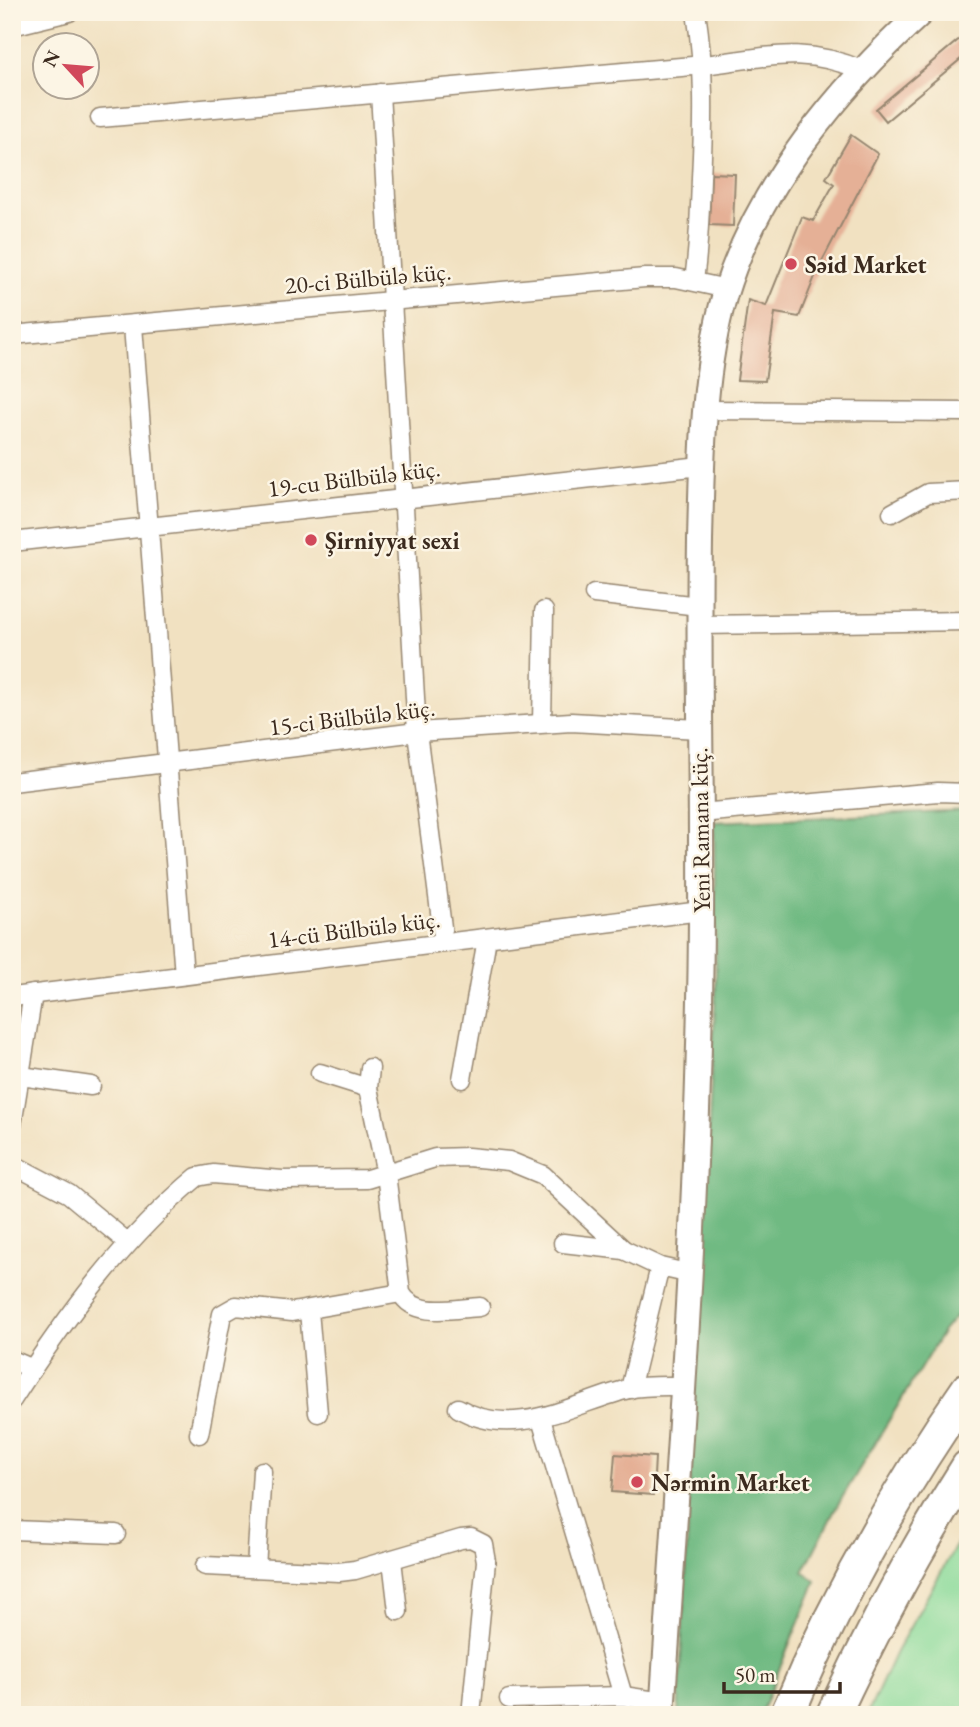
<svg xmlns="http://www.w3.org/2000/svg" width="980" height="1727" font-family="'EB Garamond',serif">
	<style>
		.green { fill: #8ada9a; stroke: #62825c; stroke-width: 2 }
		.forest { fill: #6fba82; stroke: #557250; stroke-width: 2 }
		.building { fill: #e5b096 }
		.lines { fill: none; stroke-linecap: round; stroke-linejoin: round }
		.street-casing { stroke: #968670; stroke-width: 21 }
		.secondary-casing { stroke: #968670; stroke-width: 28 }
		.highway-casing { stroke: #968670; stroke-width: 37 }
		.street { stroke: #fff; stroke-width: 18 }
		.secondary { stroke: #fff; stroke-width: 24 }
		.highway { stroke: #fff; stroke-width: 33 }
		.poi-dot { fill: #d1495b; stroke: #fcf5e5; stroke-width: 2.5 }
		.labels { text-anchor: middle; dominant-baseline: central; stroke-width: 5; stroke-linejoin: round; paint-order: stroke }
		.poi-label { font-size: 24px; font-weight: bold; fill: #3b2a1e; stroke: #fcf5e5; text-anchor: start }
		.street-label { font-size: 24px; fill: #3b2a1e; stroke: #fcf5e5 }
	</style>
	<rect width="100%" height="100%" fill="#fcf5e5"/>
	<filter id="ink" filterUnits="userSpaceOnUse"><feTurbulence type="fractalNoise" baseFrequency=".0143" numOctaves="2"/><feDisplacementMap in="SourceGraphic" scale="14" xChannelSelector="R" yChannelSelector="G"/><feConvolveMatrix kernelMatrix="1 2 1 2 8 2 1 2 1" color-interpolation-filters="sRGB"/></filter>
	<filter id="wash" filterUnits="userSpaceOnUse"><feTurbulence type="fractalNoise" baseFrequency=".00686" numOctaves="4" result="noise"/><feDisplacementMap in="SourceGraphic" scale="28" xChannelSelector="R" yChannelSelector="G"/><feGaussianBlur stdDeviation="1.57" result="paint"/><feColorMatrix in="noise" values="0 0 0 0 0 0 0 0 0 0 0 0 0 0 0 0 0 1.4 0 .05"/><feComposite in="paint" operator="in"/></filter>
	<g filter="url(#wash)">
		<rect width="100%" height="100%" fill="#f1e1c1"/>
		<path class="green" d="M968 1524V1715H867L896 1652Z"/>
		<path class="forest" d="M968 811V1302L943 1331 837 1506 803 1572 816 1581 760 1715H678L716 989 714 822Z"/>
		<g id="blocks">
			<g class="building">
				<path d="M968 32V53L886 121 876 109Z"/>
				<path d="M851 135 878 154 818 269 799 317 775 313 765 381 737 380 748 300 766 306 802 217 813 221 834 184 826 178Z"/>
				<path d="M711 173 735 174 733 226 709 225Z"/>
				<path d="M615 1454 655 1457 653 1495 612 1492Z"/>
			</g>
		</g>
	</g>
	<g filter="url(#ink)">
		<use href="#blocks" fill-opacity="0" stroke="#968670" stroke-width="2"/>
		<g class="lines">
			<g class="street-casing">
				<g id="street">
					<path d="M12 26 69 12"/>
					<path d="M380 93 417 732 444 943"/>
					<path d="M100 118 704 65C767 57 804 45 864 71"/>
					<path d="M694 280C699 246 700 213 701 178 704 120 705 70 696 12"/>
					<path d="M133 326 184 975"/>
					<path d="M12 335 645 278H676L727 289"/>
					<path d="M704 410 968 412"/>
					<path d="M892 513 928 493 968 491"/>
					<path d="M12 542 701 466"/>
					<path d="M594 594 699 606"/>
					<path d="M699 625 968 621"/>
					<path d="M542 723 544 611"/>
					<path d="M12 782 417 732 571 722 699 729"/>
					<path d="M700 813 938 792 968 793"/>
					<path d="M12 997 701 911"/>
					<path d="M370 1068 368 1088 386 1174 401 1293C415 1319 455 1308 480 1307"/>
					<path d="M320 1073 368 1088"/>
					<path d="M21 1076 91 1086"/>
					<path d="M462 1079 487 939"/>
					<path d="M12 1125 33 994"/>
					<path d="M12 1164 69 1194 127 1242"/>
					<path d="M563 1243 624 1250"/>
					<path d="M309 1311 318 1413"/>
					<path d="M12 1360 33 1369"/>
					<path d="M630 1389 660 1267"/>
					<path d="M12 1400C65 1318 122 1240 197 1177L213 1174 282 1180 367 1179 435 1158 468 1157 509 1161 543 1175 624 1250 660 1267 691 1274"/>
					<path d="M458 1408C513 1441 572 1404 628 1389 645 1385 664 1386 682 1386"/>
					<path d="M541 1419 623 1696"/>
					<path d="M199 1434 222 1314 236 1306 292 1312 401 1293"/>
					<path d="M12 1530 116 1534"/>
					<path d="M392 1560 398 1611"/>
					<path d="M205 1566 339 1572 355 1570 461 1539 471 1538 483 1544 486 1561 471 1715"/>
					<path d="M256 1568 262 1471"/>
					<path d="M509 1699 623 1696 663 1702"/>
				</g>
			</g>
			<g class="secondary-casing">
				<path id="secondary" d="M662 1715C679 1448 700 1182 701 915 702 790 698 666 700 541 702 458 702 374 725 294 758 185 840 87 922 12"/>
			</g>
			<g class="highway-casing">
				<g id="highway">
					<path d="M787 1715C835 1600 897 1491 968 1389"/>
					<path d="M833 1715C873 1629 917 1547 968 1467"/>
				</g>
			</g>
			<use href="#street" class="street"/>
			<use href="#secondary" class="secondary"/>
			<use href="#highway" class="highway"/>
		</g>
	</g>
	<g class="poi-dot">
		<circle cx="791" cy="264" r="7"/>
		<circle cx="311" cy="540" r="7"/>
		<circle cx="637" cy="1482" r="7"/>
	</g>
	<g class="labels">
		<g class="poi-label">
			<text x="805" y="264">Səid Market</text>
			<text x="325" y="540">Şirniyyat sexi</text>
			<text x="651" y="1482">Nərmin Market</text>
		</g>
		<g class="street-label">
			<text transform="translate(368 278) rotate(-5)">20-ci Bülbülə küç.</text>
			<text transform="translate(354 478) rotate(-7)">19-cu Bülbülə küç.</text>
			<text transform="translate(352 717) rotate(-7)">15-ci Bülbülə küç.</text>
			<text transform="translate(700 830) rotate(-91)">Yeni Ramana küç.</text>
			<text transform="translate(354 929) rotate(-7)">14-cü Bülbülə küç.</text>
		</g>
	</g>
	<rect width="980" height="1727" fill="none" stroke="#fcf5e5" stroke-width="42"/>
	<g transform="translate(66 66) rotate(296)"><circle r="33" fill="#fcf5e5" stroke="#afa495" stroke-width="2"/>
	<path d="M0-5L12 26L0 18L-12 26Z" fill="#d1495b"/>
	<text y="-10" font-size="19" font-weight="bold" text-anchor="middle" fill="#3b2a1e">N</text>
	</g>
	<path d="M724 1682v10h116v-10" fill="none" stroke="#3b2a1e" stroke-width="3.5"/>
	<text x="735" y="1682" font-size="21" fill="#3b2a1e" stroke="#fcf5e5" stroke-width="5" paint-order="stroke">50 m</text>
</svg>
